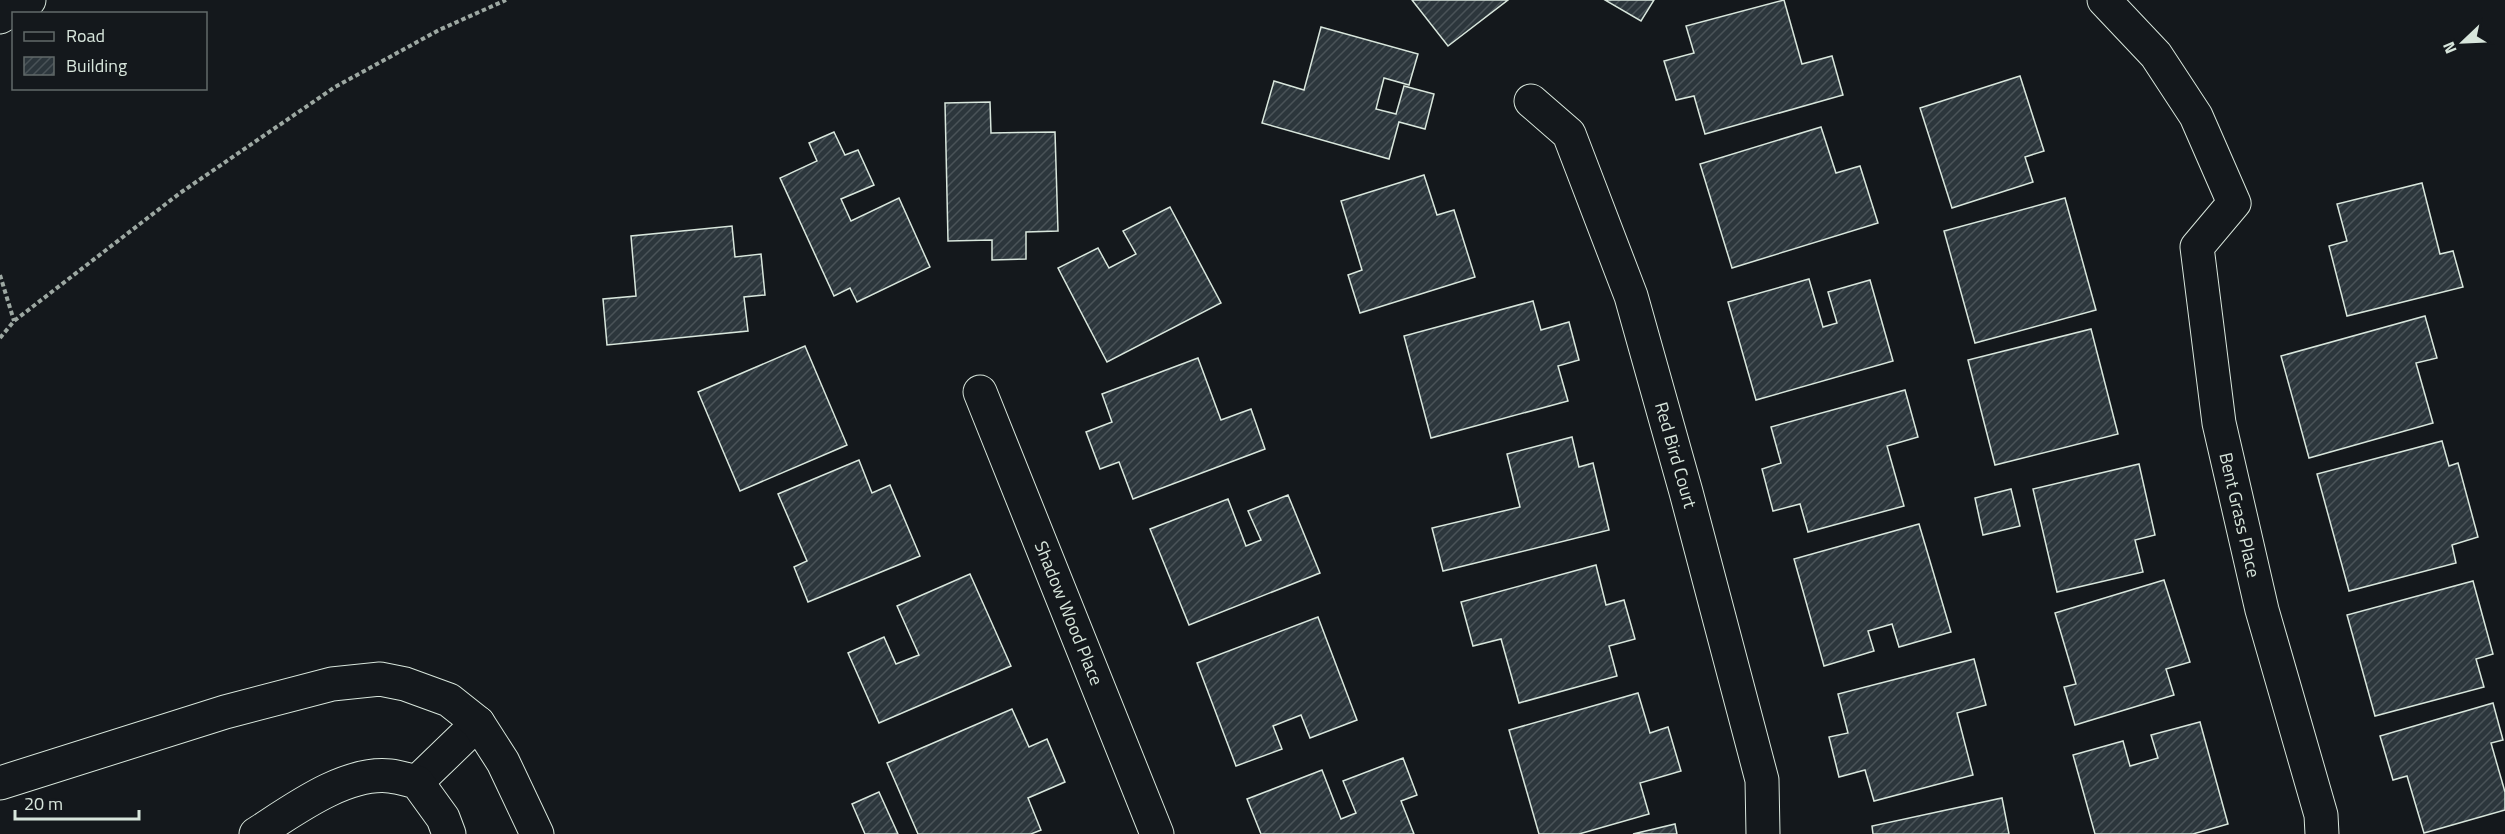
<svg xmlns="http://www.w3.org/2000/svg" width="2505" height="834" font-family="'Titillium Web',sans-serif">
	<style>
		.building { fill: url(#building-hatch); stroke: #d8e6dc; stroke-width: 1.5 }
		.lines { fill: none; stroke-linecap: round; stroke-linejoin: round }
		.minor-casing { stroke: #d8e6dc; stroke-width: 35 }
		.major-casing { stroke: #d8e6dc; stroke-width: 35 }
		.path { stroke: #9da8a2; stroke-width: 4; stroke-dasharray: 4.5 3; stroke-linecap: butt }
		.minor { stroke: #14181c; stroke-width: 33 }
		.major { stroke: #14181c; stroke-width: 33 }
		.labels { text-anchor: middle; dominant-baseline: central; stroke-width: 4.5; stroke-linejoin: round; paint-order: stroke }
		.street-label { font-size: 18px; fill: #d8e6dc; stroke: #14181c }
	</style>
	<defs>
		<pattern id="building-hatch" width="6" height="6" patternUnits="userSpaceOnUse" patternTransform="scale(1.5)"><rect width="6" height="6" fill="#2c363c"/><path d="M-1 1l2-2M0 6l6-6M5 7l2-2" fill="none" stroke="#4a5358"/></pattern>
	</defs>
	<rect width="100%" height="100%" fill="#14181c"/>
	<g class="building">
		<path d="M1412 0H1508L1448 46Z"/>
		<path d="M1605 0H1654L1641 21Z"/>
		<path d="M1784 0 1802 64 1832 56 1843 95 1705 134 1694 96 1676 100 1664 61 1694 53 1686 26Z"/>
		<path d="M1321 27 1418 54 1409 85 1384 78 1376 109 1396 114 1404 86 1434 94 1425 129 1399 122 1389 159 1262 123 1274 81 1304 90Z"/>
		<path d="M2020 76 2044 151 2025 157 2033 182 1952 208 1920 108Z"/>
		<path d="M990 102 991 133 1055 132 1058 231 1026 232V259L992 260V240L948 241 945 103Z"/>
		<path d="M1821 127 1836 173 1860 166 1878 223 1732 268 1700 164Z"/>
		<path d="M834 132 845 155 858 150 874 185 841 199 851 221 899 198 930 267 857 302 850 288 834 296 780 178 817 161 809 143Z"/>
		<path d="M1424 175 1437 215 1454 210 1475 277 1360 313 1348 275 1362 270 1341 201Z"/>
		<path d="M2422 183 2440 254 2453 251 2463 287 2347 316 2329 246 2347 241 2337 204Z"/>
		<path d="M2065 198 2096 310 1975 343 1944 231Z"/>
		<path d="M1170 207 1221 303 1107 362 1058 268 1098 248 1109 268 1136 254 1123 231Z"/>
		<path d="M732 226 735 257 761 254 765 295 744 297 748 331 607 345 603 299 636 296 631 236Z"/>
		<path d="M1809 279 1823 327 1837 323 1828 292 1870 280 1893 361 1756 400 1728 302Z"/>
		<path d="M1533 301 1541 330 1569 322 1579 360 1558 366 1568 401 1431 438 1404 336Z"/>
		<path d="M2425 316 2437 358 2416 363 2433 423 2309 458 2281 356Z"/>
		<path d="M2091 329 2118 434 1995 465 1968 360Z"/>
		<path d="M805 346 847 445 740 491 698 392Z"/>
		<path d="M1198 358 1221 420 1251 409 1265 449 1133 499 1119 462 1100 469 1086 432 1112 422 1102 394Z"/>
		<path d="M1905 390 1918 437 1887 446 1904 506 1808 532 1800 504 1773 511 1762 469 1781 463 1771 427Z"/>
		<path d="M1572 437 1579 467 1593 463 1609 530 1443 571 1432 528 1520 507 1507 454Z"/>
		<path d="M2442 441 2449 466 2458 463 2478 537 2452 545 2456 563 2349 591 2317 474Z"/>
		<path d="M859 460 872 493 890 485 920 556 808 602 794 567 807 561 778 494Z"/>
		<path d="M2139 464 2155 535 2135 540 2143 572 2057 592 2033 489Z"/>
		<path d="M2011 489 2020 526 1983 535 1975 498Z"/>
		<path d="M1288 495 1320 573 1189 625 1150 529 1228 499 1246 546 1261 540 1248 511Z"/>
		<path d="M1919 524 1951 632 1899 647 1892 624 1868 631 1874 651 1824 666 1794 559Z"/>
		<path d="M1596 565 1606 605 1624 600 1635 639 1609 646 1617 676 1519 703 1501 639 1473 646 1461 602Z"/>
		<path d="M970 574 1011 666 879 723 848 653 884 637 896 664 919 655 897 606Z"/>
		<path d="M2164 580 2190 662 2166 669 2174 695 2075 725 2064 687 2076 684 2055 613Z"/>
		<path d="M2473 581 2493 654 2476 659 2484 687 2375 716 2347 615Z"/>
		<path d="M1318 617 1357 720 1310 738 1301 715 1273 726 1282 749 1236 766 1197 663Z"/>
		<path d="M1974 659 1986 705 1957 713 1973 775 1874 801 1865 770 1839 777 1829 737 1848 733 1838 694Z"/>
		<path d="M1638 693 1650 733 1668 727 1681 771 1640 783 1649 814 1579 834H1539L1509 730Z"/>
		<path d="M2493 703 2503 740 2491 743 2505 792V810L2424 833 2407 776 2393 780 2380 736Z"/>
		<path d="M1012 709 1029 747 1047 739 1065 782 1028 798 1041 830 1031 834H918L887 763Z"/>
		<path d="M2200 722 2228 824 2193 834H2095L2073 755 2123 741 2130 766 2158 758 2151 735Z"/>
		<path d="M1403 758 1417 795 1401 801 1414 834H1261L1247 799 1322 770 1341 819 1356 813 1343 781Z"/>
		<path d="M879 792 898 834H865L852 804Z"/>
		<path d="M2002 798 2009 834H1873L1872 826Z"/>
		<path d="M1675 824 1677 834H1633Z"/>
	</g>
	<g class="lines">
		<g class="minor-casing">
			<g id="minor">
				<path d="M2104 0 2156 55 2196 116 2234 203 2197 247 2219 423 2262 610 2321 815 2322 834"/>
				<path d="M1531 101 1569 134 1631 296 1686 492 1762 780 1763 834"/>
				<path d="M980 392 1157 834"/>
				<path d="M417 782 478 723"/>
				<path d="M0 783 225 712 332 684 380 679 405 684 449 700 478 723 503 762 537 834"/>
				<path d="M256 834C292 811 345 771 390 776 399 777 408 780 417 782L443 818 449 834"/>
			</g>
		</g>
		<g class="major-casing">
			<path id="major" d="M0 17 29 0"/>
		</g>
		<g class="path">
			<path d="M0 275 14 321"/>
			<path d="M0 338 14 321 180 193 335 87 439 30 506 0"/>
		</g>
		<use href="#minor" class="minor"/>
		<use href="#major" class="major"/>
	</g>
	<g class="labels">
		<g class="street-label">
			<text transform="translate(1676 455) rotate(74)">Red Bird Court</text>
			<text transform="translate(2240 515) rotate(77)">Bent Grass Place</text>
			<text transform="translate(1069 613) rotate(68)">Shadow Wood Place</text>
		</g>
	</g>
	<rect x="12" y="12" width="195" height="78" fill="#14181c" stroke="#626a69" stroke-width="1.5"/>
	<rect x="24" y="32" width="30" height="9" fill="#14181c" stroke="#626a69" stroke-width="1.5"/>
	<text x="66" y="42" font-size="18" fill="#d8e6dc">Road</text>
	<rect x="24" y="57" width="30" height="18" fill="url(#building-hatch)" stroke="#626a69" stroke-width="1.5"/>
	<text x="66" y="72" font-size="18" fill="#d8e6dc">Building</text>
	<g transform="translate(2463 42) rotate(247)" stroke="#14181c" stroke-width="4.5" paint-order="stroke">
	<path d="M0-4.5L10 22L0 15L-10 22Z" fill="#d8e6dc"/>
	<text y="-9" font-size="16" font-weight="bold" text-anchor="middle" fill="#d8e6dc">N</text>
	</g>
	<path d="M15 810v9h124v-9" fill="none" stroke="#d8e6dc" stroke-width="3"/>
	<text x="24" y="810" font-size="18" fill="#d8e6dc" stroke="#14181c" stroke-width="4.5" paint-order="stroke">20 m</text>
</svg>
